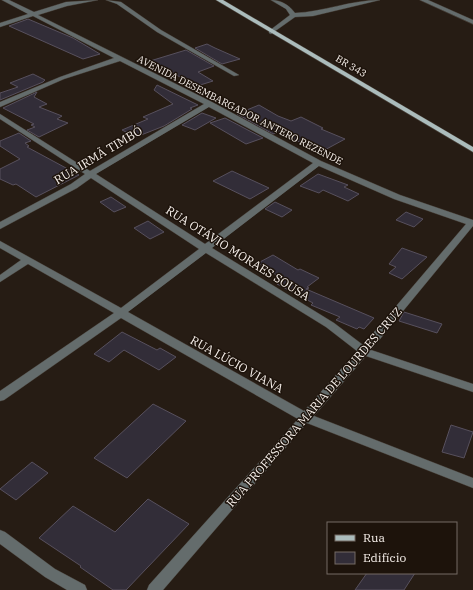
<svg xmlns="http://www.w3.org/2000/svg" width="473" height="590" font-family="'IBM Plex Serif',serif">
	<style>
		.building { fill: #322d38; stroke: #57505d }
		.lines { fill: none; stroke-linecap: round; stroke-linejoin: round }
		.street-casing { stroke: #433a32; stroke-width: 1 }
		.primary-casing { stroke: #433a32; stroke-width: 1 }
		.street { fill: #646c6c; fill-rule: evenodd }
		.primary { fill: #abbcbc; fill-rule: evenodd }
		.labels { text-anchor: middle; dominant-baseline: central; stroke-width: 3; stroke-linejoin: round; paint-order: stroke }
		.far-street-label { font-size: 10px; fill: #f7f0eb; stroke: #1d130b }
		.street-label { font-size: 12px; fill: #f7f0eb; stroke: #1d130b }
	</style>
	<rect width="100%" height="100%" fill="#261c14"/>
	<g class="building">
		<path d="M28 19 73 38 100 54 83 59 9 26Z"/>
		<path d="M207 44 215 48 240 59 222 64 195 48Z"/>
		<path d="M186 50 214 66 198 72 213 81 197 86 150 61Z"/>
		<path d="M33 74 45 80 43 82 0 100V93L18 87 10 83Z"/>
		<path d="M157 85 198 105 190 108 192 109 164 126 136 137 122 130 148 119 143 117 173 104 154 90Z"/>
		<path d="M37 92 34 97 47 104 39 107 62 116 57 119 68 123 39 137 27 130 35 127 31 125 34 124 3 108Z"/>
		<path d="M259 105 278 116 291 121 301 117 323 128 321 129 345 139 321 152 278 132 273 134 237 114Z"/>
		<path d="M202 113 216 118 195 130 182 125Z"/>
		<path d="M225 118 263 138 246 144 210 123Z"/>
		<path d="M19 133 31 141 25 143 29 146 27 147 79 175 36 197 16 184 13 185 0 179V169L20 159 0 146V141Z"/>
		<path d="M232 171 269 188 250 199 213 181Z"/>
		<path d="M318 174 348 185 344 187 359 194 348 201 323 190 319 193 300 186Z"/>
		<path d="M111 197 126 207 114 212 100 202Z"/>
		<path d="M275 202 292 210 282 217 265 209Z"/>
		<path d="M406 212 423 219 414 227 396 220Z"/>
		<path d="M148 221 164 232 150 239 134 228Z"/>
		<path d="M402 248 427 257 402 279 389 273 396 267 389 264Z"/>
		<path d="M273 255 298 270 300 269 319 278 307 287 309 288 306 289 374 318 364 329 359 327 357 329 336 320 340 317 311 305 313 303 277 284 284 280 258 263Z"/>
		<path d="M404 312 442 324 437 333 399 321Z"/>
		<path d="M122 332 157 350 160 348 176 357 159 370 124 350 109 362 94 354Z"/>
		<path d="M153 404 186 421 127 478 94 458Z"/>
		<path d="M451 425 473 432 464 458 442 452Z"/>
		<path d="M32 462 48 473 16 500 0 489Z"/>
		<path d="M148 499 189 524 126 590H113L80 567 81 566 39 538 73 506 115 532Z"/>
		<path d="M367 573H415L404 590H355Z"/>
	</g>
	<g class="lines">
		<g class="street-casing">
			<g id="street">
				<path d="M2 0H9L34 12 66 2 98 0 67 6 38 15 212 102 321 161 400 195 473 220V226L371 350 473 384V392L366 356 314 416 473 478V488L307 423 163 590H147L149 585 298 419 121 318 4 400 0 401V391L114 313 28 264 0 282V275L21 260 0 248V241L121 308 199 249 91 178 77 188 0 229V222L71 184 85 174 0 119V114L90 171 204 104 120 61 64 79 0 107V102L60 77 114 58 33 16 0 27V23L28 14ZM209 107 313 163 205 244 96 174ZM319 166 394 199 466 224 363 345 334 323 212 248ZM206 253 326 327 357 351 304 411 128 312Z"/>
				<path d="M106 0 121 2 161 30 239 75 234 76 157 32 117 4Z"/>
				<path d="M271 0C281 0 289 5 295 13 323 12 351 0 380 0L313 16 295 17 271 34 269 33V31L290 15 286 9Z"/>
				<path d="M420 0H428L473 20V24Z"/>
				<path d="M0 530 5 532 55 569 85 585 87 590H67L45 577 0 544Z"/>
			</g>
		</g>
		<g class="primary-casing">
			<path id="primary" d="M216 0H223L473 147V152Z"/>
		</g>
		<use href="#street" class="street"/>
		<use href="#primary" class="primary"/>
	</g>
	<g class="labels">
		<g class="far-street-label">
			<text transform="translate(351 66) rotate(30)">BR 343</text>
			<text transform="translate(240 110) rotate(27)">AVENIDA DESEMBARGADOR ANTERO REZENDE</text>
		</g>
		<g class="street-label">
			<text transform="translate(98 155) rotate(-31)">RUA IRMÃ TIMBÓ</text>
			<text transform="translate(238 253) rotate(32)">RUA OTÁVIO MORAES SOUSA</text>
			<text transform="translate(237 364) rotate(29)">RUA LÚCIO VIANA</text>
			<text transform="translate(314 407) rotate(-49)">RUA PROFESSORA MARIA DE LOURDES CRUZ</text>
		</g>
	</g>
	<rect x="327" y="522" width="130" height="52" fill="#1d130b" stroke="#746b65"/>
	<rect x="335" y="535" width="20" height="6" fill="#abbcbc" stroke="#746b65"/>
	<text x="363" y="542" font-size="12" fill="#f7f0eb">Rua</text>
	<rect x="335" y="552" width="20" height="12" fill="#322d38" stroke="#746b65"/>
	<text x="363" y="562" font-size="12" fill="#f7f0eb">Edifício</text>
</svg>
